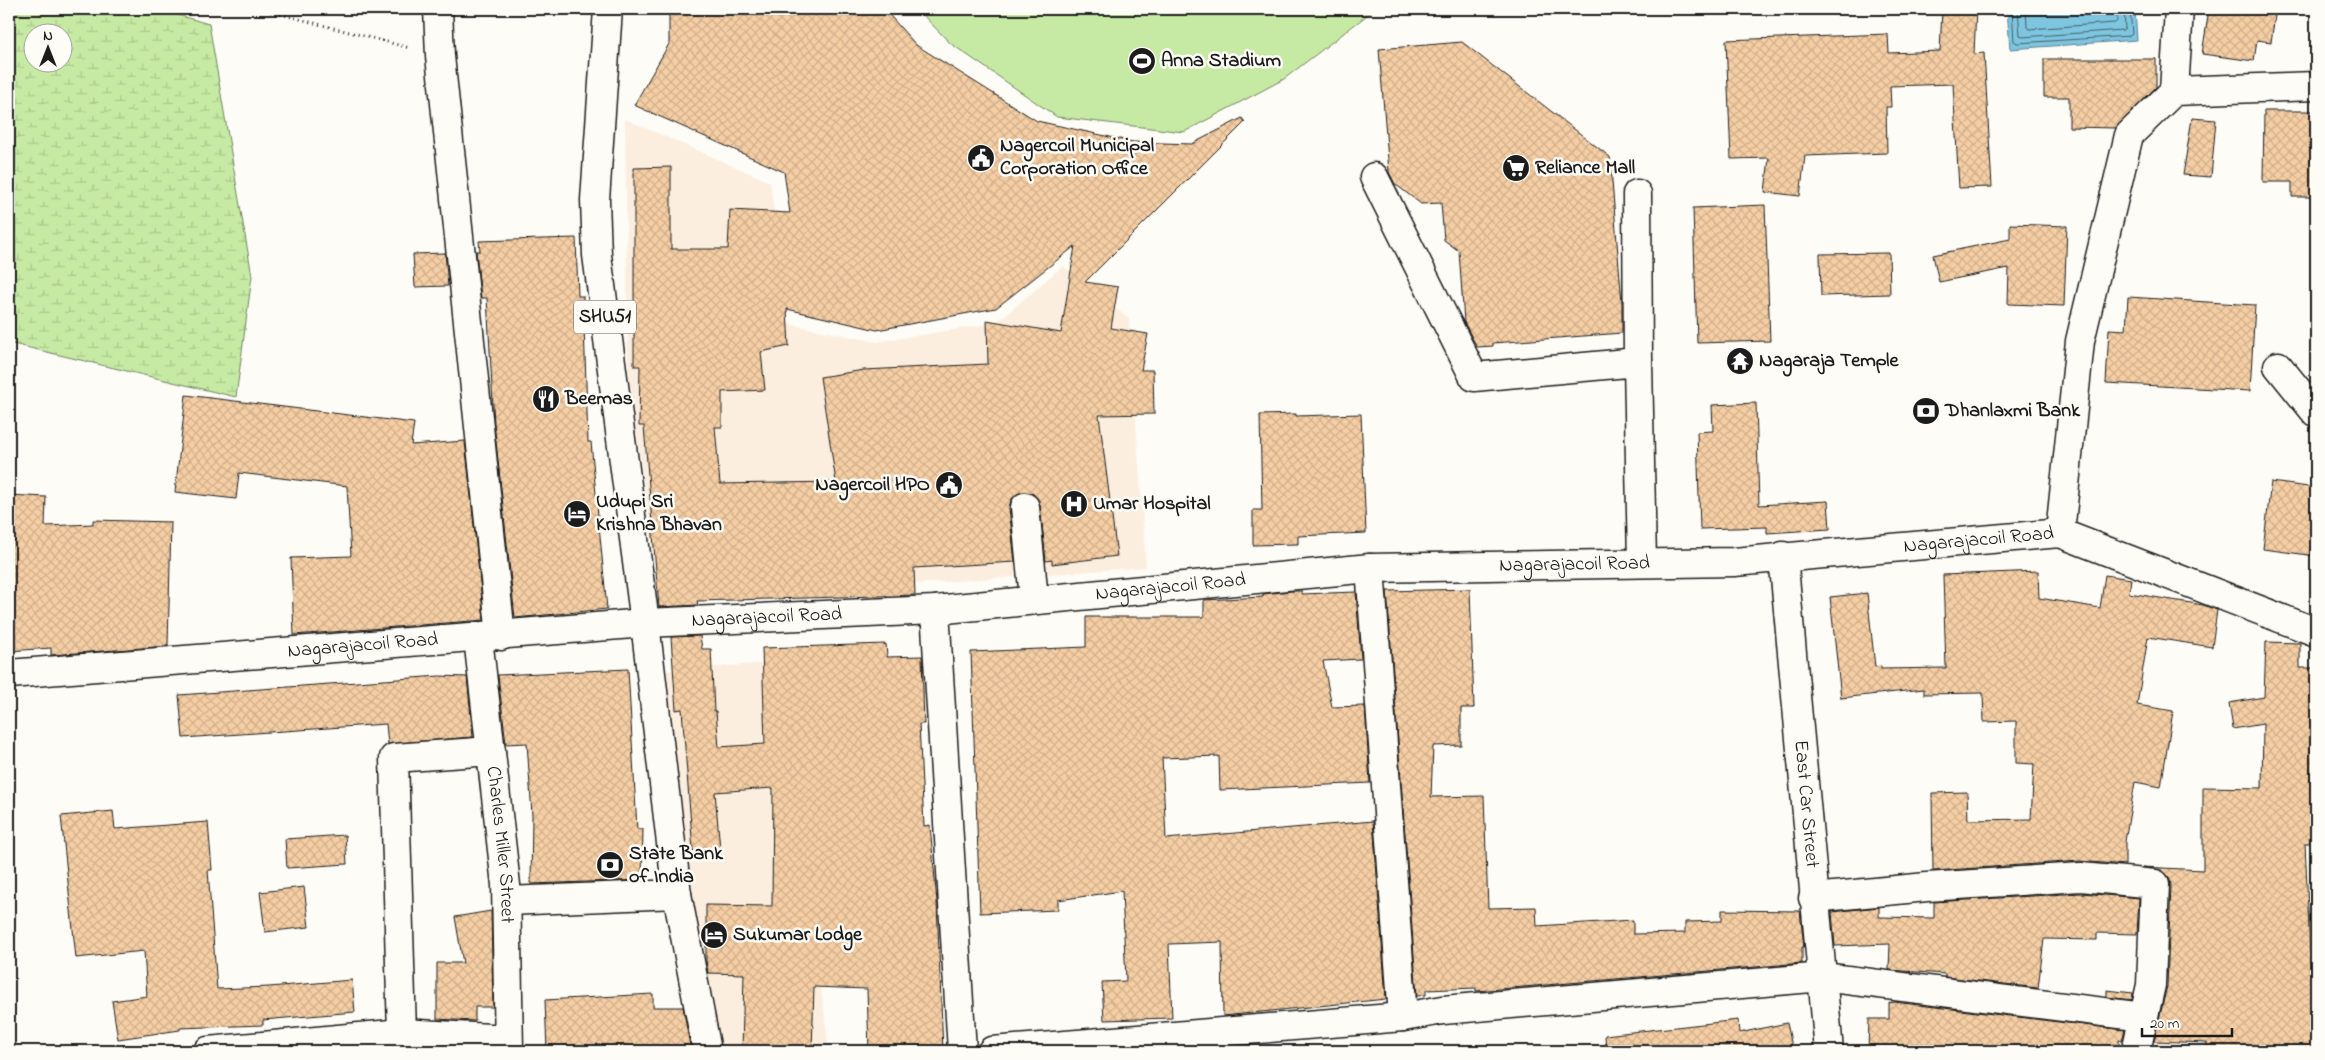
<svg xmlns="http://www.w3.org/2000/svg" width="2325" height="1060" font-family="'Indie Flower',sans-serif">
	<style>
		.built { fill: #fbeede }
		.grass { fill: #c6eaa3; stroke: #718360 }
		.wetland { fill: url(#wetland-marsh); stroke: #718360; fill-rule: evenodd }
		.water { fill: #7ec5df; stroke: #578191 }
		.lines { fill: none; stroke-linecap: round; stroke-linejoin: round }
		.shore { stroke: #43606a; stroke-width: 1 }
		.building { fill: url(#building-cross-hatch); stroke: #1c1c1c; fill-rule: evenodd }
		.minor-casing { stroke: #1c1c1c; stroke-width: 31 }
		.major-casing { stroke: #1c1c1c; stroke-width: 31 }
		.path { stroke: #1c1c1c; stroke-width: 3; stroke-dasharray: 1 4; stroke-linecap: butt }
		.minor { stroke: #fdfcf7; stroke-width: 28 }
		.major { stroke: #fdfcf7; stroke-width: 28 }
		.labels { text-anchor: middle; dominant-baseline: central; stroke-width: 5; stroke-linejoin: round; paint-order: stroke }
		.shield { fill: #fdfcf7; stroke: #605f5e; stroke-width: 1 }
		.shield-label { font-size: 19px; font-weight: bold; fill: #1c1c1c }
		.poi-label { font-size: 20px; font-weight: bold; fill: #1c1c1c; stroke: #fdfcf7; text-anchor: start }
		.street-label { font-size: 20px; fill: #1c1c1c; stroke: #fdfcf7 }
	</style>
	<defs>
		<pattern id="wetland-marsh" width="20" height="14" patternUnits="userSpaceOnUse" patternTransform="scale(1.25)"><rect width="20" height="14" fill="#c6eaa3"/><path d="M1 5h8M5 5V1M11 12h8M15 12V8" fill="none" stroke="#aac88c"/></pattern>
		<pattern id="building-cross-hatch" width="8" height="8" patternUnits="userSpaceOnUse" patternTransform="scale(1.25)"><rect width="8" height="8" fill="#f5cea4"/><path d="M0 0l8 8M0 8l8-8" fill="none" stroke="#d1b08d"/></pattern>
	</defs>
	<rect width="100%" height="100%" fill="#fdfcf7"/>
	<filter id="ink" filterUnits="userSpaceOnUse"><feTurbulence type="fractalNoise" baseFrequency=".02" numOctaves="2"/><feDisplacementMap in="SourceGraphic" scale="10" xChannelSelector="R" yChannelSelector="G"/><feConvolveMatrix kernelMatrix="1 2 1 2 8 2 1 2 1" color-interpolation-filters="sRGB"/></filter>
	<g filter="url(#ink)">
		<g class="built">
			<path d="M625 119 770 182 789 324 877 342 996 323 1063 266 1129 319 1146 567 660 603 628 370Z"/>
			<path d="M780 662 829 1051H718L707 1010 666 671Z"/>
		</g>
		<path class="grass" d="M917 9H1375L1284 79 1184 132 1057 117 950 43Z"/>
		<path class="wetland" d="M9 9H157L209 24 252 276 236 397 9 343ZM32 32H62V62H32Z"/>
		<path class="water" d="M2007 9H2135L2137 40 2010 49Z"/>
		<g class="lines">
			<g class="shore">
				<path d="M2012 9 2014 41 2017 43 2130 36 2132 34 2130 9"/>
				<path d="M2018 9 2020 35 2022 37 2123 30 2125 28 2124 9"/>
				<path d="M2026 9 2027 27 2029 29 2115 23 2117 21V9"/>
			</g>
		</g>
		<g class="building">
			<path d="M669 9H884L916 45 1037 121 1133 142 1192 144 1242 118 1245 122 1085 282 1118 287 1111 328 1148 334 1141 370H1153L1154 414 1099 415 1117 556 1052 564V560L1046 561 1040 505 1037 498 1032 493 1023 492 1016 495 1011 500 1009 508 1015 562 914 568 915 595 697 601 698 605 659 607 644 426H639L640 366H634V168L671 167V249H728L730 210 790 213 784 172 634 105 669 44ZM1075 246 1061 333 987 320 988 364 864 370 820 377 836 482 720 484 715 427H722V392L765 390 761 352 789 346 787 309 877 330 996 308Z"/>
			<path d="M1942 9H1976L1974 54 1984 53 1992 187 1959 188 1953 84 1890 86 1891 107H1886L1887 153 1805 156 1800 196 1765 192 1769 158 1731 159 1726 40 1888 34 1889 53 1940 51Z"/>
			<path d="M2209 9H2276L2271 42 2257 40 2254 61 2202 54Z"/>
			<path d="M1462 42 1610 157 1622 303V333L1493 343V346L1477 347 1464 322 1459 251 1444 240 1441 203 1421 204 1395 184 1389 172 1379 49Z"/>
			<path d="M2044 59H2156V87L2116 128 2069 127V97H2044Z"/>
			<path d="M2264 111H2316V197H2292V182H2263Z"/>
			<path d="M2192 118 2216 120 2211 177 2183 175Z"/>
			<path d="M1765 205 1770 341 1697 343 1693 208Z"/>
			<path d="M2010 224 2067 226 2064 306 2008 304 2009 268 1939 282 1933 255 2010 239Z"/>
			<path d="M576 238 578 296H583L588 442H591L607 609 515 618 494 423 487 298H481L476 251H480L479 241Z"/>
			<path d="M445 253 448 286 415 287 413 254Z"/>
			<path d="M1889 253 1890 294 1821 296 1820 254Z"/>
			<path d="M2128 297 2255 305 2250 391 2106 383 2109 329 2126 330Z"/>
			<path d="M186 395 414 423 411 445 465 441 484 620 294 635 291 558 351 556 347 486 239 473 236 499 175 492Z"/>
			<path d="M1756 403 1759 505 1828 501 1830 529 1767 533V527L1700 529 1697 432 1713 431 1712 405Z"/>
			<path d="M1296 414V416L1361 414 1366 533 1298 536V544L1253 545V510H1262L1260 415Z"/>
			<path d="M2271 482 2316 488V556L2263 549Z"/>
			<path d="M9 495 46 497 45 526 93 524V520L171 522 168 646 51 655V648L9 651Z"/>
			<path d="M2038 571 2039 598 2100 608 2105 575 2131 579 2129 593 2203 605 2217 610 2212 647 2148 637 2137 705 2173 711 2161 787 2135 782 2125 841V865L2080 861 1933 871 1932 793 1967 792 1968 820 2031 819 2034 764 2016 763V721L1984 722 1983 693 1924 694V689L1841 698 1830 597 1867 593 1875 667 1881 666V669L1946 668 1943 575Z"/>
			<path d="M1470 589 1474 708H1461V745L1433 746 1431 797 1484 796 1488 908 1536 907 1537 926 1633 920V934L1685 933V922L1722 921V910L1800 911 1804 947H1802V963L1476 991V988L1426 990V995L1417 996 1387 591Z"/>
			<path d="M1291 591H1302V594L1356 592 1361 659 1323 661 1332 707 1365 706 1370 783 1220 790 1219 756 1162 758 1166 839 1373 821 1386 999 1223 1016 1222 942 1169 944 1172 1018 1104 1020 1102 982 1126 981 1122 891 1058 900V910L980 913 971 652 1086 647V617H1204V600L1263 597V594Z"/>
			<path d="M700 636 702 649H711L714 711H716L719 747 765 744 762 648 886 644 887 657 922 656 924 724H919L924 826 930 825 937 902 943 1051H869L867 989 814 987 812 1051H742L744 974 708 973 706 960V905L772 906 773 788 715 792 720 849 693 851 682 709 676 710 671 637Z"/>
			<path d="M2266 642 2300 643V668H2316V843H2305L2310 951H2315L2316 1051H2207V1043L2154 1041 2167 986 2171 885 2169 877 2163 871 2142 867 2203 870V787L2262 788 2263 724 2233 729 2229 703 2264 697Z"/>
			<path d="M628 669 637 829H643L642 880 531 884 532 815 527 743 506 744 498 675Z"/>
			<path d="M439 676 467 677 473 737 388 744 386 724 183 738 179 695Z"/>
			<path d="M113 811 115 829 208 822 212 870H208L217 989 269 987 352 980 355 1012 263 1020V1025L180 1028V1030L118 1039 112 1001 147 996 144 951 76 958 61 816Z"/>
			<path d="M345 835 347 864 287 868 285 839Z"/>
			<path d="M304 887 309 927 265 932 260 892Z"/>
			<path d="M2081 893 2139 898 2137 934 2097 933V940L2044 939 2038 988 1945 977V974L1889 970 1890 944 1835 946 1832 912 1879 907V917L1934 918V902Z"/>
			<path d="M491 911 493 1007H475V1021L437 1019V963H463L455 917Z"/>
			<path d="M2107 990 2133 993 2132 1000 2107 997Z"/>
			<path d="M653 994V1007H683L691 1051H547L545 1000Z"/>
			<path d="M1894 1002 2125 1030 2122 1040H2119V1051H1868L1869 1019H1889V1003Z"/>
			<path d="M1738 1020 1739 1033 1787 1023 1793 1051H1606L1605 1035Z"/>
		</g>
		<g class="lines">
			<g class="minor-casing">
				<g id="minor">
					<path d="M438 9 440 56 501 636"/>
					<path d="M2174 91 2179 9"/>
					<path d="M1374 177 1474 377 1638 362 1642 563"/>
					<path d="M1637 194 1638 362"/>
					<path d="M2278 366 2316 413"/>
					<path d="M1025 507 1034 599"/>
					<path d="M2060 533 2080 341 2129 135 2174 91 2316 86"/>
					<path id="s1" d="M1783 556 1829 1051"/>
					<path d="M1370 568 1403 1017"/>
					<path d="M935 610 962 1051"/>
					<path id="s2" d="M478 638 506 885 509 1051"/>
					<path id="s3" d="M9 674 645 623 935 610 1370 568 1734 562 2060 533 2316 632"/>
					<path d="M1813 898 1927 887 2081 877 2155 884 2151 985 2136 1051"/>
					<path d="M507 901 677 894"/>
					<path d="M402 1033 394 758 491 751"/>
					<path d="M208 1051 402 1033 508 1039"/>
					<path d="M992 1051 1403 1017 1443 1010 1823 977 2144 1017"/>
				</g>
			</g>
			<g class="major-casing">
				<path id="major" d="M608 9 595 200 597 255 645 623 677 894 707 1051"/>
			</g>
			<path class="path" d="M261 9 410 48"/>
			<use href="#minor" class="minor"/>
			<use href="#major" class="major"/>
		</g>
	</g>
	<defs>
		<g id="stadium-disc" transform="scale(1.4375)"><circle r="9.5" fill="#1c1c1c" stroke="#fdfcf7"/><path d="M0-5a6.5 5 0 1 0 0 10a6.5 5 0 1 0 0-10ZM-3.5-1.8h7v3.6h-7Z" fill="#fff"/></g>
		<g id="civic-disc" transform="scale(1.4375)"><circle r="9.5" fill="#1c1c1c" stroke="#fdfcf7"/><path d="M-.6-6.5H3V-4.5H.6V-3L4-1V1h2V6H-6V1h2V-1L-.6-3ZM-1.2 2.5V6h2.4V2.5Z" fill="#fff"/></g>
		<g id="supermarket-disc" transform="scale(1.4375)"><circle r="9.5" fill="#1c1c1c" stroke="#fdfcf7"/><path d="M-6-5.5h2.5l.6 2H6L4.5 2H-2.5L-4.4-4H-6ZM-1.5 3.2a1.3 1.3 0 1 0 .1 0ZM3 3.2a1.3 1.3 0 1 0 .1 0Z" fill="#fff"/></g>
		<g id="temple-disc" transform="scale(1.4375)"><circle r="9.5" fill="#1c1c1c" stroke="#fdfcf7"/><path d="M0-6L5-2H3V0L6.5 2.5H4V6H1.5V3h-3V6H-4V2.5H-6.5L-3 0V-2H-5Z" fill="#fff"/></g>
		<g id="restaurant-disc" transform="scale(1.4375)"><circle r="9.5" fill="#1c1c1c" stroke="#fdfcf7"/><path d="M-5-6h1v4h1v-4h1v4h1v-4h1v5L-1.5 .5V6h-2V.5L-5-1ZM5-6V6H3V1.5H1.5Q1.5-4 5-6Z" fill="#fff"/></g>
		<g id="bank-disc" transform="scale(1.4375)"><circle r="9.5" fill="#1c1c1c" stroke="#fdfcf7"/><path d="M-6-4H6V4H-6ZM0-2.3a2.3 2.3 0 1 0 0 4.6a2.3 2.3 0 1 0 0-4.6Z" fill="#fff"/></g>
		<g id="hospital-disc" transform="scale(1.4375)"><circle r="9.5" fill="#1c1c1c" stroke="#fdfcf7"/><path d="M-5-5h3v3.5h4V-5h3V5h-3V1.5h-4V5h-3Z" fill="#fff"/></g>
		<g id="hotel-disc" transform="scale(1.4375)"><circle r="9.5" fill="#1c1c1c" stroke="#fdfcf7"/><path d="M-6-4.5h1.5V1H6V5H4.5V3h-9V5H-6ZM-4 0a1.8 1.8 0 1 1 3.6 0ZM.5 0V-2.5h3Q6-2.5 6 0Z" fill="#fff"/></g>
	</defs>
	<g fill-rule="evenodd">
		<use href="#stadium-disc" x="1142" y="61"/>
		<use href="#civic-disc" x="981" y="158"/>
		<use href="#supermarket-disc" x="1516" y="168"/>
		<use href="#temple-disc" x="1740" y="361"/>
		<use href="#restaurant-disc" x="546" y="399"/>
		<use href="#bank-disc" x="1926" y="411"/>
		<use href="#civic-disc" x="949" y="485"/>
		<use href="#hospital-disc" x="1074" y="504"/>
		<use href="#hotel-disc" x="577" y="514"/>
		<use href="#bank-disc" x="610" y="865"/>
		<use href="#hotel-disc" x="714" y="935"/>
	</g>
	<g class="labels">
		<rect class="shield" x="574" y="300.5" width="62" height="33" rx="4"/>
		<g class="shield-label">
			<text x="605" y="317">SHU51</text>
		</g>
		<g class="poi-label">
			<text x="1161" y="61">Anna Stadium</text>
			<text x="1000" y="146">Nagercoil Municipal<tspan x="1000" dy="23">Corporation Office</tspan></text>
			<text x="1535" y="168">Reliance Mall</text>
			<text x="1759" y="361">Nagaraja Temple</text>
			<text x="565" y="399">Beemas</text>
			<text x="1945" y="411">Dhanlaxmi Bank</text>
			<text x="930" y="485" text-anchor="end">Nagercoil HPO</text>
			<text x="596" y="502">Udupi Sri<tspan x="596" dy="23">Krishna Bhavan</tspan></text>
			<text x="1093" y="504">Umar Hospital</text>
			<text x="629" y="854">State Bank<tspan x="629" dy="23">of India</tspan></text>
			<text x="733" y="935">Sukumar Lodge</text>
		</g>
		<g class="street-label">
			<text stroke="none"><textPath href="#s3" startOffset="1975">Nagarajacoil Road</textPath></text>
			<text stroke="none"><textPath href="#s3" startOffset="1570">Nagarajacoil Road</textPath></text>
			<text stroke="none"><textPath href="#s3" startOffset="1165">Nagarajacoil Road</textPath></text>
			<text stroke="none"><textPath href="#s3" startOffset="760">Nagarajacoil Road</textPath></text>
			<text stroke="none"><textPath href="#s3" startOffset="355">Nagarajacoil Road</textPath></text>
			<text stroke="none"><textPath href="#s1" startOffset="249">East Car Street</textPath></text>
			<text stroke="none"><textPath href="#s2" startOffset="208">Charles Miller Street</textPath></text>
		</g>
	</g>
	<rect width="2325" height="1060" fill="none" stroke="#fdfcf7" stroke-width="30"/>
	<rect x="15" y="15" width="2295" height="1030" fill="none" stroke="#1c1c1c" stroke-width="2" filter="url(#ink)"/>
	<g transform="translate(48 48)"><circle r="24" fill="#fdfcf7" stroke="#a3a29f"/>
	<path d="M0-4L9 19L0 12L-9 19Z" fill="#1c1c1c"/>
	<text y="-8" font-size="14" font-weight="bold" text-anchor="middle" fill="#1c1c1c">N</text>
	</g>
	<path d="M2142 1028v8h90v-8" fill="none" stroke="#1c1c1c" stroke-width="2.5"/>
	<text x="2150" y="1028" font-size="15" fill="#1c1c1c" stroke="#fdfcf7" stroke-width="4" paint-order="stroke">20 m</text>
</svg>
